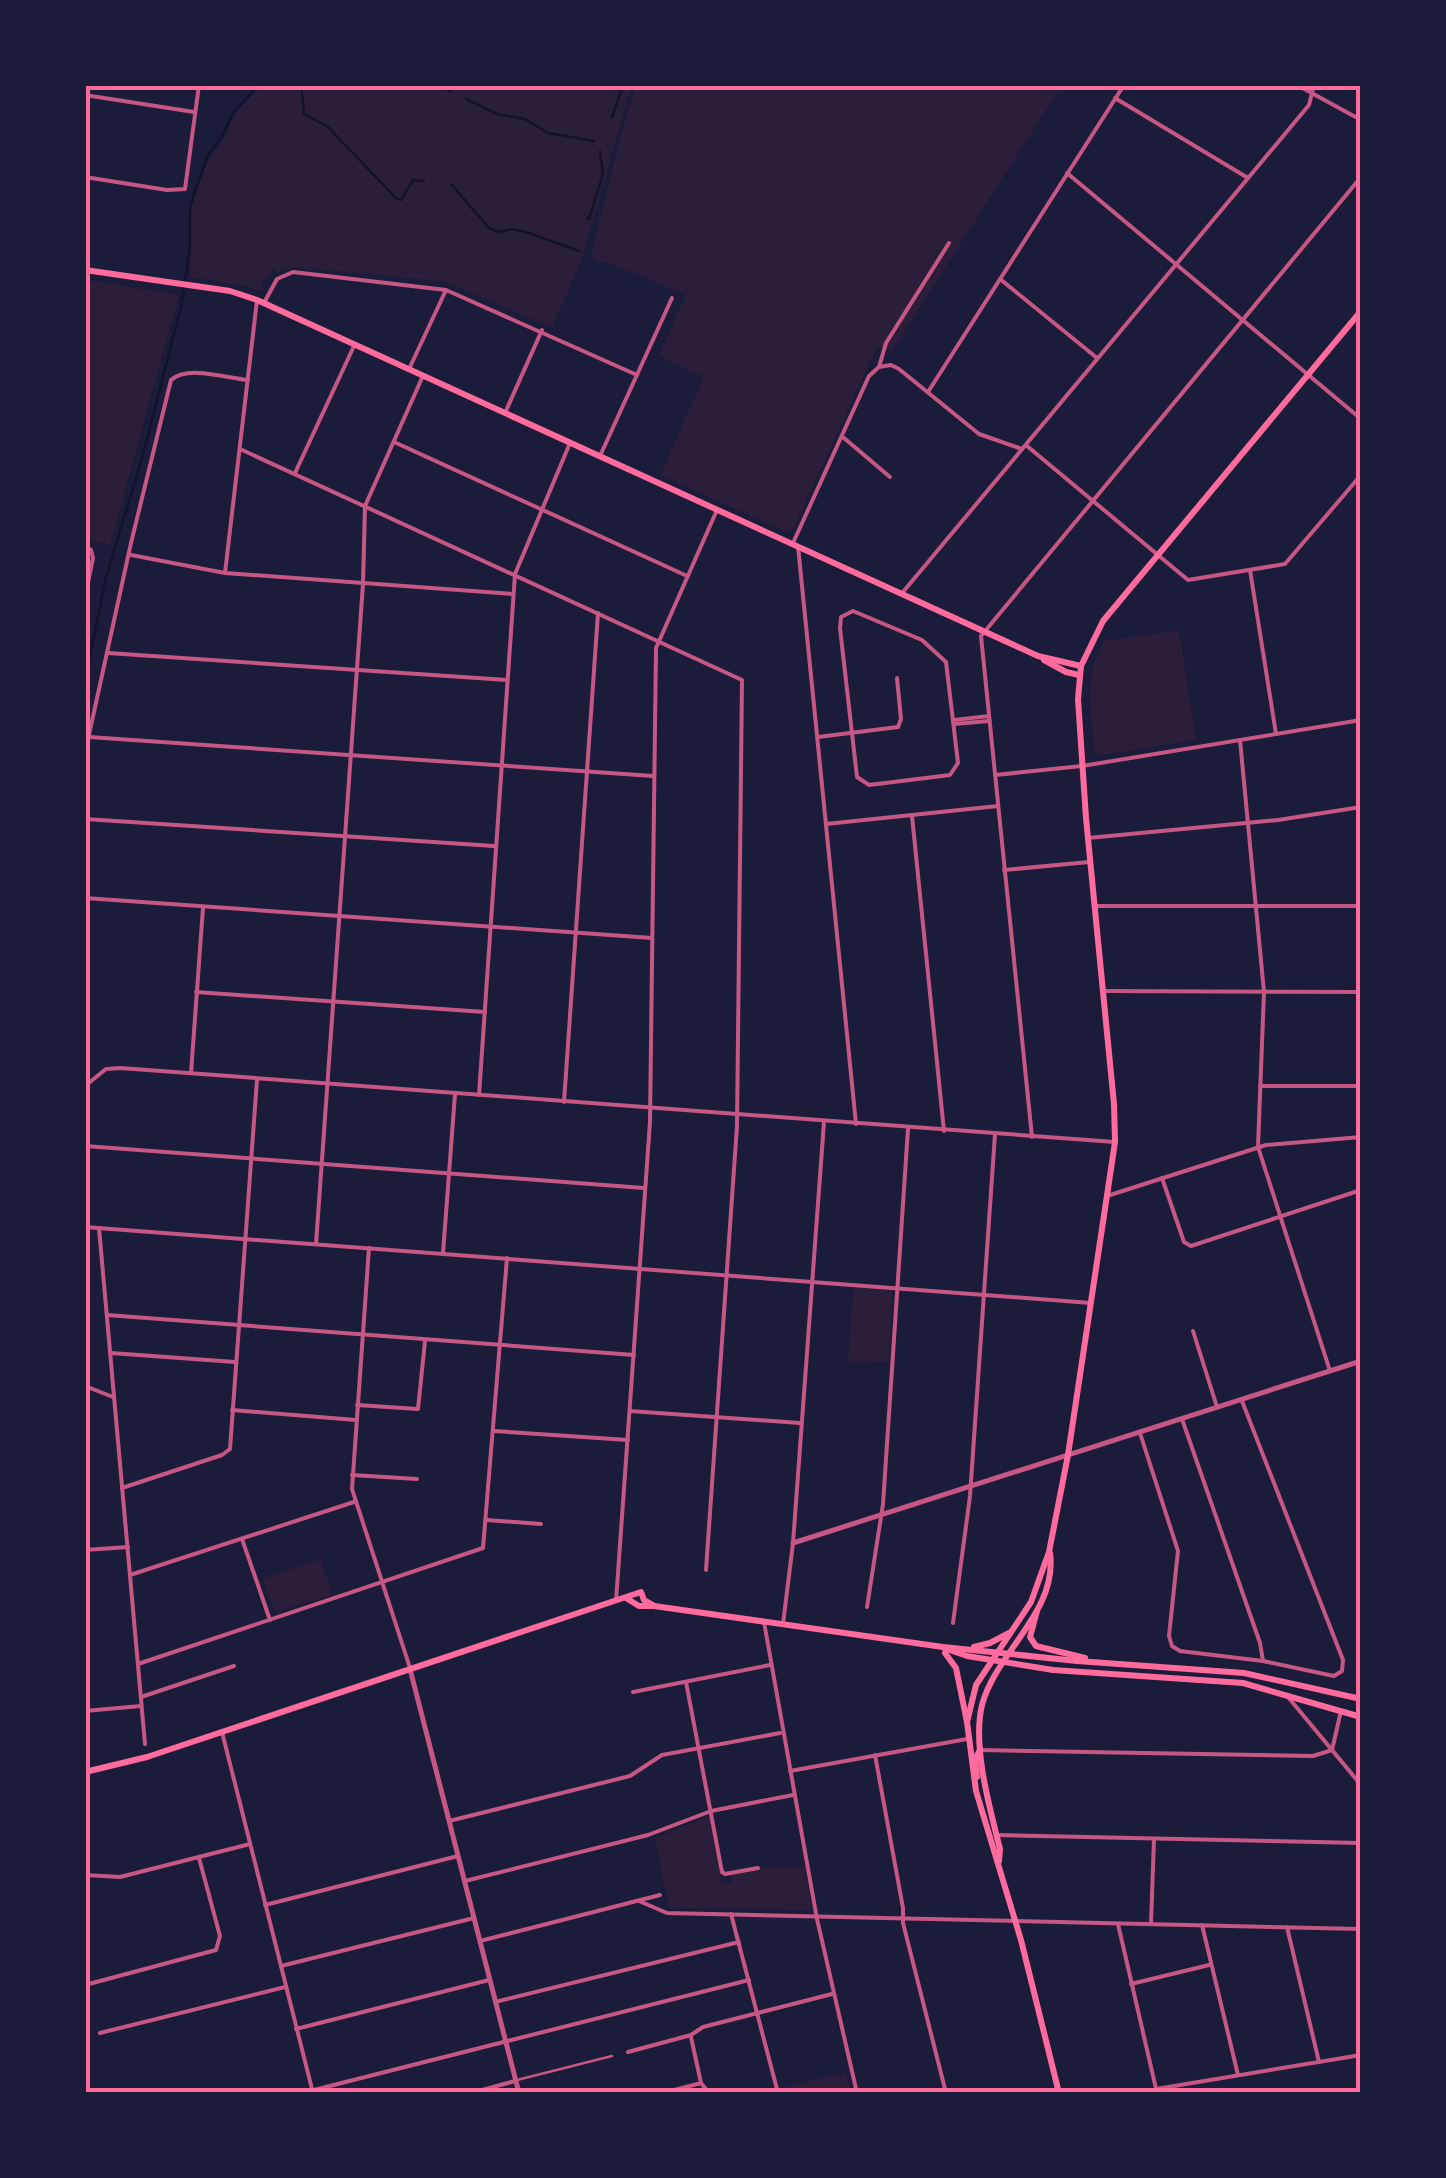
<svg xmlns="http://www.w3.org/2000/svg" width="1446" height="2178" font-family="Roboto,sans-serif">
	<style>
		.green { fill: #2a1e3b }
		.lines { fill: none; stroke-linecap: round; stroke-linejoin: round }
		.stream { stroke: #12122b; stroke-width: 2.5 }
		.service { stroke: #c65784; stroke-width: 2.5 }
		.minor { stroke: #c65784; stroke-width: 4 }
		.tertiary { stroke: #c65784; stroke-width: 5 }
		.secondary { stroke: #ff6b9d; stroke-width: 6 }
		.primary { stroke: #ff6b9d; stroke-width: 6 }
		.neatline { fill: none; stroke: #ff6b9d; stroke-width: 4 }
	</style>
	<rect width="100%" height="100%" fill="#1b1b3a"/>
	<g class="green">
		<path d="M262 85H632L581 261 552 328 446 282 293 267 277 273 274 268 260 285 265 289 259 291 246 286 190 277V213L205 165 226 135 235 113Z"/>
		<path d="M641 85H1062L892 351 877 347 793 529 786 532 660 475 704 377 659 356 686 295 612 264 594 260 592 253 619 141 636 86 640 88Z"/>
		<path d="M85 280 179 295 110 545 85 539Z"/>
		<path d="M1179 630 1196 740 1101 755 1094 750C1092 713 1082 673 1105 641Z"/>
		<path d="M853 1287 893 1290 889 1362 848 1361Z"/>
		<path d="M321 1559 332 1595 275 1612 263 1579Z"/>
		<path d="M710 1816 722 1883H732L730 1870 805 1866 812 1910 669 1908 655 1838Z"/>
		<path d="M846 2072 851 2093H784L783 2088Z"/>
	</g>
	<g class="lines">
		<g class="stream">
			<path d="M301 85 304 114 328 127 396 198 401 200 413 180 424 181"/>
			<path d="M438 85 450 91"/>
			<path d="M466 99 497 114 525 119 548 133 594 141"/>
			<path d="M612 117 623 85"/>
			<path d="M451 184 489 228 499 232 511 229 526 232 579 251"/>
			<path d="M587 218 589 219 603 174 600 151"/>
			<path d="M85 682 106 577 141 462 181 307 190 248V206L208 155 223 135 233 113 259 85"/>
		</g>
		<path class="service" d="M517 2080 612 2056"/>
		<g class="minor">
			<path d="M1297 85 1361 120"/>
			<path d="M85 95 194 112"/>
			<path d="M1115 98 1248 178"/>
			<path d="M1067 173 1361 419"/>
			<path d="M85 177 167 190 185 189 199 85"/>
			<path d="M1000 279 1097 358"/>
			<path d="M264 303 277 279 293 272 446 290 637 375"/>
			<path d="M410 367 446 290"/>
			<path d="M879 367 891 365 899 369 979 434 1022 449"/>
			<path d="M928 392 1124 85"/>
			<path d="M505 413 542 330"/>
			<path d="M844 438 890 477"/>
			<path d="M394 442 685 575"/>
			<path d="M1027 446 1188 580 1285 564 1361 475"/>
			<path d="M240 449 742 680 737 1126 706 1570"/>
			<path d="M600 456 672 298"/>
			<path d="M295 473 354 346"/>
			<path d="M793 543 869 376 879 367 886 343 949 243"/>
			<path d="M85 546 91 550 93 558 85 597"/>
			<path d="M798 546 856 1124"/>
			<path d="M131 555 225 573 513 594"/>
			<path d="M1250 570 1276 734"/>
			<path d="M225 573 257 300"/>
			<path d="M903 592 1309 105 1314 85"/>
			<path d="M853 611 922 640 946 662 958 763 950 775 869 785 857 777 840 628 841 617Z"/>
			<path d="M108 653 507 680"/>
			<path d="M954 720 989 716"/>
			<path d="M954 724 989 721"/>
			<path d="M89 737 653 776"/>
			<path d="M818 737 898 727 901 719 897 678"/>
			<path d="M1240 740 1264 992 1258 1147 1330 1371"/>
			<path d="M85 753 131 543 171 380C187 365 227 378 248 380"/>
			<path d="M995 775 1082 766 1361 720"/>
			<path d="M912 816 944 1131"/>
			<path d="M85 819 494 846"/>
			<path d="M826 824 998 806"/>
			<path d="M1088 838 1278 820 1361 807"/>
			<path d="M1004 870 1089 862"/>
			<path d="M85 898 652 938"/>
			<path d="M1094 906H1361"/>
			<path d="M1103 991 1361 992"/>
			<path d="M196 992 485 1012"/>
			<path d="M191 1073 203 908"/>
			<path d="M85 1086 106 1069 120 1068 1115 1142"/>
			<path d="M1260 1086H1361"/>
			<path d="M479 1095 515 574 570 443"/>
			<path d="M564 1102 598 613"/>
			<path d="M1032 1137 981 636 1361 177"/>
			<path d="M1360 1138 1361 1153"/>
			<path d="M85 1146 644 1188"/>
			<path d="M1162 1178 1184 1242 1191 1246 1361 1190"/>
			<path d="M1107 1196 1266 1145 1361 1137"/>
			<path d="M85 1227 1091 1303"/>
			<path d="M99 1228 145 1744"/>
			<path d="M316 1244 363 584 365 506 422 378"/>
			<path d="M369 1248 352 1489 410 1668"/>
			<path d="M443 1253 455 1094"/>
			<path d="M107 1315 634 1355"/>
			<path d="M1193 1331 1217 1407"/>
			<path d="M111 1353 235 1362"/>
			<path d="M85 1386 113 1397"/>
			<path d="M357 1405 418 1409 425 1341"/>
			<path d="M232 1410 356 1420"/>
			<path d="M630 1411 800 1423"/>
			<path d="M1182 1419 1260 1643 1263 1661"/>
			<path d="M494 1431 628 1440"/>
			<path d="M1140 1433 1178 1551 1169 1636 1172 1646 1180 1651 1263 1661 1334 1676 1342 1671 1343 1660 1242 1401"/>
			<path d="M352 1475 417 1479"/>
			<path d="M122 1488 222 1455 230 1449 257 1080"/>
			<path d="M487 1520 541 1524"/>
			<path d="M242 1539 270 1620"/>
			<path d="M85 1550 128 1547"/>
			<path d="M130 1575 354 1502"/>
			<path d="M616 1601 650 1122 656 648 717 510"/>
			<path d="M867 1607 883 1504 908 1129"/>
			<path d="M764 1622 817 1919 857 2093"/>
			<path d="M953 1623 970 1496 995 1134"/>
			<path d="M783 1624 793 1543 824 1122"/>
			<path d="M138 1664 483 1548 507 1258"/>
			<path d="M686 1682 722 1872 725 1874 758 1868"/>
			<path d="M633 1692 770 1665"/>
			<path d="M141 1697 234 1666"/>
			<path d="M1288 1697 1361 1785"/>
			<path d="M85 1711 141 1706"/>
			<path d="M222 1732 313 2093"/>
			<path d="M981 1750 1313 1756 1332 1750"/>
			<path d="M1332 1750 1341 1711"/>
			<path d="M875 1755 903 1908V1923L946 2093"/>
			<path d="M790 1771 967 1739"/>
			<path d="M449 1821 630 1776 662 1755 780 1733"/>
			<path d="M997 1835 1361 1843"/>
			<path d="M85 1875 120 1877 250 1844"/>
			<path d="M465 1881 648 1835 711 1811 793 1795"/>
			<path d="M639 1901 667 1913 1361 1929"/>
			<path d="M265 1905 458 1856"/>
			<path d="M731 1914 778 2093"/>
			<path d="M1118 1924 1157 2093"/>
			<path d="M1151 1924 1154 1839"/>
			<path d="M1202 1925 1238 2075"/>
			<path d="M1287 1927 1319 2062"/>
			<path d="M480 1941 660 1895"/>
			<path d="M281 1966 474 1918"/>
			<path d="M1131 1984 1209 1965"/>
			<path d="M85 1985 216 1950 220 1936 199 1858"/>
			<path d="M495 2002 739 1942"/>
			<path d="M296 2029 489 1980"/>
			<path d="M100 2033 285 1987"/>
			<path d="M691 2037 701 2083 709 2093"/>
			<path d="M628 2052 691 2035 703 2027 832 1994"/>
			<path d="M1156 2089 1361 2055"/>
			<path d="M302 2093 749 1980"/>
			<path d="M471 2093 515 2081"/>
			<path d="M663 2093 701 2083"/>
		</g>
		<g class="tertiary">
			<path d="M793 1543 1361 1361"/>
			<path d="M410 1669 519 2093"/>
		</g>
		<g class="secondary">
			<path d="M85 270 230 291 257 300 1038 656 1081 666"/>
			<path d="M1044 660 1066 672 1079 675"/>
			<path d="M977 1777 975 1759 980 1750"/>
			<path d="M999 1861 1000 1849C990 1809 972 1746 982 1705 996 1652 1058 1612 1050 1553"/>
			<path d="M1059 2093 1021 1940 976 1791 967 1722 976 1685 1031 1602 1049 1552 1068 1455 1115 1142 1114 1104 1086 818 1078 699 1081 666 1103 621 1361 311"/>
		</g>
		<g class="primary">
			<path d="M626 1598 639 1606H654L943 1647 1077 1661 1244 1673 1361 1699"/>
			<path d="M1037 1611 1030 1637 1036 1646 1085 1658"/>
			<path d="M974 1647 990 1643 1011 1632"/>
			<path d="M944 1648 967 1656 1053 1670 1243 1683 1361 1717"/>
			<path d="M945 1653 956 1668 967 1722"/>
			<path d="M85 1772 147 1757 641 1592 644 1600 653 1605"/>
		</g>
	</g>
	<rect width="1446" height="2178" fill="none" stroke="#1b1b3a" stroke-width="175"/>
	<rect x="88" y="88" width="1270" height="2002" class="neatline"/>
</svg>
